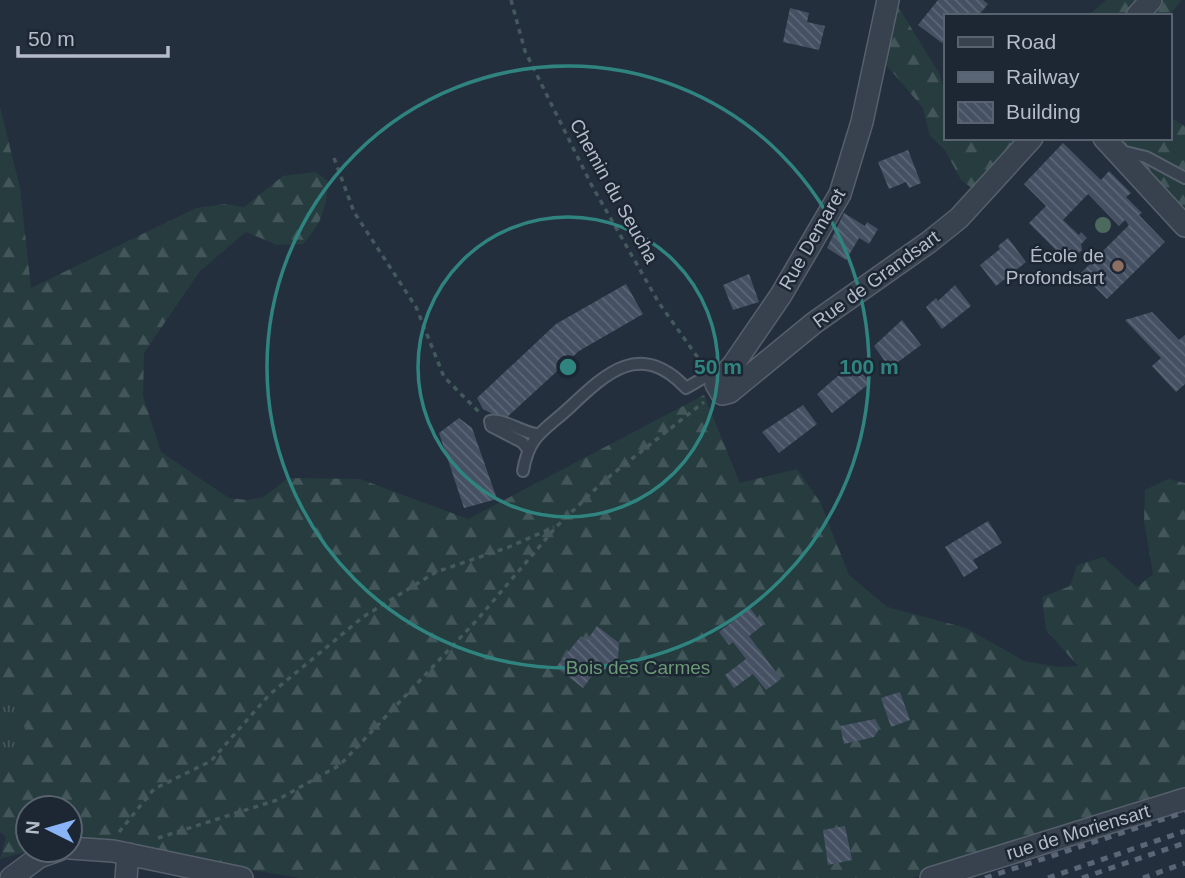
<svg xmlns="http://www.w3.org/2000/svg" width="1185" height="878" font-family="Helvetica,sans-serif">
	<style>
		.grass { fill: url(#grass-tufts) }
		.forest { fill: url(#forest-firs) }
		.building { fill: url(#building-back-hatch) }
		.lines { fill: none; stroke-linecap: round; stroke-linejoin: round }
		.lane-casing { stroke: #565f6c; stroke-width: 14 }
		.street-casing { stroke: #565f6c; stroke-width: 24 }
		.path { stroke: #44595c; stroke-width: 3.5; stroke-dasharray: 5 5; stroke-linecap: butt }
		.lane { stroke: #38414e; stroke-width: 10 }
		.street { stroke: #38414e; stroke-width: 21 }
		.rail { stroke: #5a6575; stroke-width: 5; stroke-dasharray: 7 7; stroke-linecap: butt }
		.tree { fill: #4b6a5d }
		.ring { fill: none; stroke: #308480; stroke-width: 3.5 }
		.education-dot { fill: #8d6e63; stroke: #1d2633; stroke-width: 2.5 }
		.labels { text-anchor: middle; dominant-baseline: central; stroke-width: 5; stroke-linejoin: round; paint-order: stroke }
		.street-label { font-size: 19px; fill: #b4bcc9; stroke: #1d2633 }
		.poi-label { font-size: 19px; fill: #b4bcc9; stroke: #1d2633; text-anchor: end }
		.park-label { font-size: 19px; fill: #6b9a76; stroke: #1d2633 }
		.centre { fill: #308480; stroke: #1d2633; stroke-width: 3.5 }
		.ring-label { font-size: 21px; text-anchor: middle; font-weight: bold; fill: #308480; stroke: #1d2633; stroke-width: 5; stroke-linejoin: round; paint-order: stroke }
	</style>
	<defs>
		<pattern id="grass-tufts" width="24" height="20" patternUnits="userSpaceOnUse" patternTransform="scale(1.75)"><rect width="24" height="20" fill="#263c3f"/><path d="M3 7l-1-3M5 7V3M7 7l1-3M15 17l-1-3M17 17v-4M19 17l1-3" fill="none" stroke="#435659"/></pattern>
		<pattern id="forest-firs" width="22" height="20" patternUnits="userSpaceOnUse" patternTransform="scale(1.75)"><rect width="22" height="20" fill="#263c3f"/><path d="M5 1l3.5 6h-7zM16 11l3.5 6h-7z" fill="#435659"/></pattern>
		<pattern id="building-back-hatch" width="6" height="6" patternUnits="userSpaceOnUse" patternTransform="scale(1.75)"><rect width="6" height="6" fill="#455162"/><path d="M-1 5l2 2M0 0l6 6M5-1l2 2" fill="none" stroke="#5d6877"/></pattern>
	</defs>
	<rect width="100%" height="100%" fill="#242f3e"/>
	<path class="grass" d="M0 674 36 749 11 756 0 755Z"/>
	<g class="forest">
		<path d="M894 0 939 73 945 92V138H1032L981 195 961 180 945 150 930 136 923 108 876 53Z"/>
		<path d="M1106 0H1182L1171 13 1169 33V16H1088Z"/>
		<path d="M0 107 20 188 31 288 196 208 226 204 244 207 283 176 315 172 328 181C327 207 321 225 303 244L277 245 246 232 200 271 144 353 143 396 161 452 229 498 247 500 264 497 288 478 360 479 468 519 704 395 740 483 797 469 820 502 849 575 887 607 966 628 1024 661 1059 667 1078 666 1046 630 1042 597 1070 586 1077 565 1103 557 1137 587 1153 574 1144 521 1145 490 1168 479 1185 483V792L913 878H300L70 840V808H28V850H33L0 859 6 837 0 832V755L11 756 36 749 0 674Z"/>
		<path d="M1169 117 1185 126V226L1104 138H1169Z"/>
	</g>
	<g class="building">
		<path d="M938 0H983L988 4 978 16H945V39L942 43 918 25Z"/>
		<path d="M790 8 809 13 807 22 825 26 819 50 783 42Z"/>
		<path d="M1063 143 1101 180 1109 171 1131 193 1126 197 1142 213 1139 215 1165 242 1107 299 1081 273 1129 225 1125 220 1119 226 1088 194 1063 220 1079 235 1081 232 1087 238 1081 244 1082 250 1074 257 1062 250 1059 253 1029 223 1046 206 1024 184Z"/>
		<path d="M908 150 921 183 909 188 906 182 889 189 878 162Z"/>
		<path d="M844 213 865 226 867 222 878 229 869 244 859 238 846 260 827 248Z"/>
		<path d="M1008 238 1026 262 996 286 980 265 1000 249 998 246Z"/>
		<path d="M749 274 759 302 733 310 723 285Z"/>
		<path d="M626 284 643 314 579 351 504 420 483 409 477 398 556 324Z"/>
		<path d="M955 285 971 306 942 329 926 307 936 298 938 301Z"/>
		<path d="M1152 312 1179 340 1185 335V384L1176 392 1152 366 1161 358 1125 320Z"/>
		<path d="M902 320 921 345 890 368 874 346Z"/>
		<path d="M854 362 870 383 832 413 817 394Z"/>
		<path d="M803 405 817 424 779 453 762 432Z"/>
		<path d="M459 418 472 428 497 499 464 508 439 433Z"/>
		<path d="M988 521 1002 543 973 560 978 568 964 577 945 547Z"/>
		<path d="M750 608 763 625 749 636 781 679 766 690 753 674 734 688 725 675 746 659 733 642 729 645 719 632Z"/>
		<path d="M597 626 619 643 618 659 612 661 599 677 594 673 583 688 556 667 581 636 587 640Z"/>
		<path d="M900 692 910 720 891 727 881 698Z"/>
		<path d="M875 719 878 731 874 737 844 744 840 726Z"/>
		<path d="M845 826 852 860 828 865 823 830Z"/>
	</g>
	<g class="lines">
		<g class="lane-casing">
			<g id="lane">
				<path d="M1121 151 1146 157 1185 178"/>
				<path d="M528 449 522 442 491 426 490 421C503 418 521 432 536 434"/>
				<path d="M523 471C529 435 544 431 569 408 607 372 641 340 686 388L710 374"/>
			</g>
		</g>
		<g class="street-casing">
			<g id="street">
				<path d="M888 0 862 122 840 194 781 295 733 365 716 384 722 394 730 392 814 323 929 242 959 218 1032 138"/>
				<path d="M1137 16 1151 0"/>
				<path d="M1104 138 1185 226"/>
				<path d="M70 848 113 851 242 878"/>
				<path d="M11 878 39 857 59 850"/>
				<path d="M126 878 128 854"/>
				<path d="M931 878 1185 799"/>
			</g>
		</g>
		<g class="path">
			<path d="M511 0 525 51 591 184 659 303 701 362"/>
			<path d="M334 158 354 212 416 307 444 377 480 413"/>
			<path d="M119 832 154 789 211 761 269 695 363 617 436 572 509 547 554 527"/>
			<path d="M158 838 277 800 340 765 477 620 557 526 605 480 704 402"/>
		</g>
		<use href="#lane" class="lane"/>
		<use href="#street" class="street"/>
		<g class="rail">
			<path d="M985 878 1185 812"/>
			<path d="M1048 878 1185 831"/>
			<path d="M1082 878 1185 843"/>
			<path d="M1143 878 1185 863"/>
		</g>
	</g>
	<circle class="tree" cx="1103" cy="225" r="8"/>
	<g class="ring">
		<circle cx="568" cy="367" r="150"/>
		<circle cx="568" cy="367" r="301"/>
	</g>
	<circle class="education-dot" cx="1118" cy="266" r="7"/>
	<g class="labels">
		<g class="street-label">
			<text transform="translate(614 191) rotate(61)">Chemin du Seucha</text>
			<text transform="translate(812 239) rotate(-60)">Rue Demaret</text>
			<text transform="translate(876 279) rotate(-36)">Rue de Grandsart</text>
			<text transform="translate(1078 832) rotate(-17)">rue de Moriensart</text>
		</g>
		<g class="poi-label">
			<text x="1104" y="255">École de<tspan x="1104" dy="22">Profondsart</tspan></text>
		</g>
		<g class="park-label">
			<text x="638" y="667">Bois des Carmes</text>
		</g>
	</g>
	<circle cx="568" cy="367" r="10" class="centre"/>
	<g class="ring-label">
		<text x="718" y="374">50 m</text>
		<text x="869" y="374">100 m</text>
	</g>
	<rect x="944" y="14" width="228" height="126" fill="#1d2633" stroke="#59626f" stroke-width="2"/>
	<rect x="958" y="37" width="35" height="10" fill="#38414e" stroke="#59626f" stroke-width="2"/>
	<text x="1006" y="49" font-size="21" fill="#b4bcc9">Road</text>
	<rect x="958" y="72" width="35" height="10" fill="#5a6575" stroke="#59626f" stroke-width="2"/>
	<text x="1006" y="84" font-size="21" fill="#b4bcc9">Railway</text>
	<rect x="958" y="102" width="35" height="21" fill="url(#building-back-hatch)" stroke="#59626f" stroke-width="2"/>
	<text x="1006" y="119" font-size="21" fill="#b4bcc9">Building</text>
	<g transform="translate(49 829) rotate(275)"><circle r="33" fill="#1d2633" stroke="#59626f" stroke-width="2"/>
	<path d="M0-5L12 26L0 18L-12 26Z" fill="#8ab4f8"/>
	<text y="-10" font-size="19" font-weight="bold" text-anchor="middle" fill="#b4bcc9">N</text>
	</g>
	<path d="M18 46v10h150v-10" fill="none" stroke="#b4bcc9" stroke-width="3.5"/>
	<text x="28" y="46" font-size="21" fill="#b4bcc9" stroke="#1d2633" stroke-width="5" paint-order="stroke">50 m</text>
</svg>
